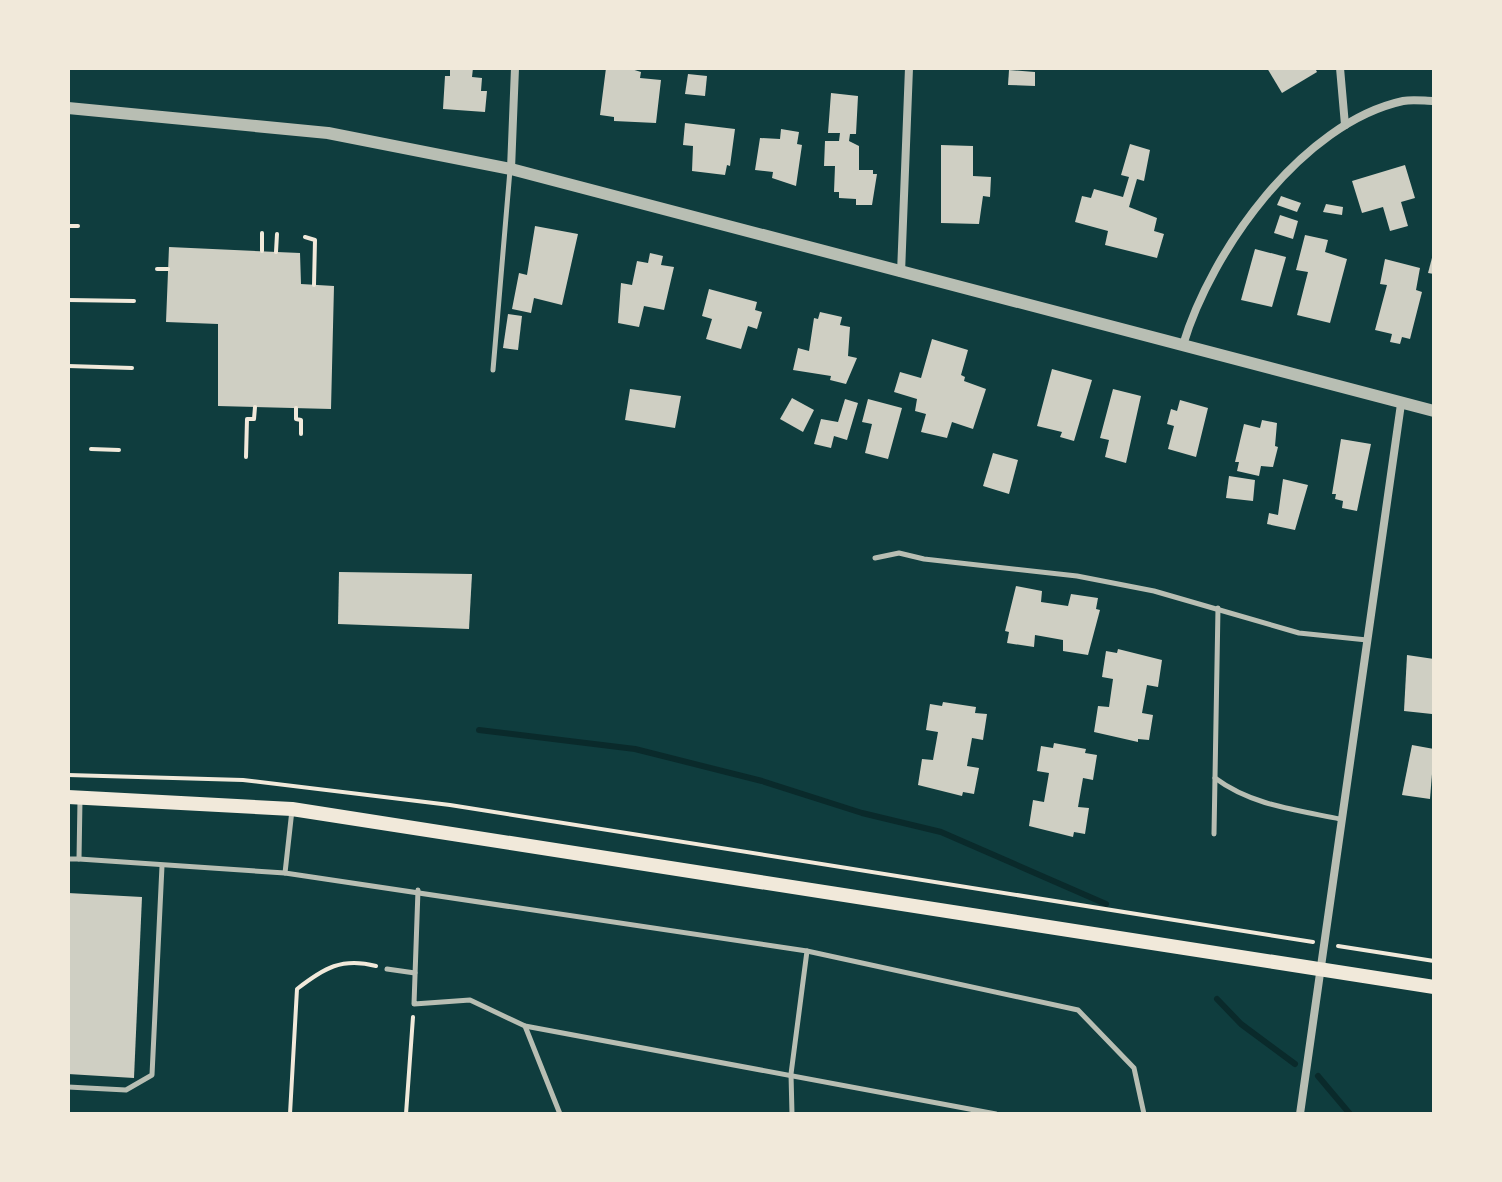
<svg xmlns="http://www.w3.org/2000/svg" width="1502" height="1182" font-family="Barlow,sans-serif">
	<style>
		.lines { fill: none; stroke-linecap: round; stroke-linejoin: round }
		.stream { stroke: #0a2a2b; stroke-width: 6 }
		.building { fill: #cfcfc3 }
		.path { stroke: #f1e9da; stroke-width: 4 }
		.service { stroke: #b8beb3; stroke-width: 5 }
		.minor { stroke: #b8beb3; stroke-width: 8 }
		.tertiary { stroke: #b8beb3; stroke-width: 12 }
		.secondary { stroke: #f1e9da; stroke-width: 14 }
	</style>
	<rect width="100%" height="100%" fill="#0f3d3e"/>
	<g class="lines">
		<g class="stream">
			<path d="M479 730 635 749 762 781 862 813 941 832 1106 904"/>
			<path d="M1217 999 1241 1024 1295 1064"/>
			<path d="M1318 1076 1350 1114"/>
		</g>
	</g>
	<g class="building">
		<path d="M450 68H473L472 77 482 78 481 91H487L485 112 443 109 445 76H450Z"/>
		<path d="M606 68H628L641 72 640 78 661 80 656 123 614 121V117L600 115Z"/>
		<path d="M1267 68H1315L1317 72 1282 93Z"/>
		<path d="M1009 70 1035 72V86L1008 85Z"/>
		<path d="M688 74 707 76 705 96 685 94Z"/>
		<path d="M831 93 858 96 856 134H850L849 141 859 146V170H873V174H877L872 205H856V199L839 198V192H834L835 166H824L825 141H839L840 133H828Z"/>
		<path d="M685 123 735 129 730 166 727 165 725 175 692 171 693 146 683 145Z"/>
		<path d="M781 129 799 132 797 144 802 145 796 186 772 178 773 172 755 170 760 138 780 139Z"/>
		<path d="M1130 144 1150 150 1144 181 1137 179 1129 207 1157 218 1154 231 1164 234 1157 258 1105 245 1108 231 1075 222 1082 196 1091 198 1094 189 1123 197 1129 177 1121 175Z"/>
		<path d="M941 145 973 146V176L991 177 990 197 983 196 979 224 941 223Z"/>
		<path d="M1405 165 1415 198 1401 202 1408 226 1390 231 1383 207 1362 213 1352 181Z"/>
		<path d="M1281 196 1301 203 1297 212 1277 205Z"/>
		<path d="M1326 204 1343 207 1342 215 1323 212Z"/>
		<path d="M1280 215 1298 221 1293 239 1274 233Z"/>
		<path d="M535 226 578 234 562 305 534 298 531 313 512 309 519 273 527 275Z"/>
		<path d="M1305 235 1328 240 1325 252 1347 259 1330 323 1297 315 1308 272 1296 270Z"/>
		<path d="M169 247 300 253 301 284 334 286 331 409 218 406V324L166 322Z"/>
		<path d="M1255 249 1286 257 1272 307 1241 300Z"/>
		<path d="M650 253 663 256 661 265 674 267 664 310 644 306 639 327 618 323 621 283 632 285 637 261 648 263Z"/>
		<path d="M1433 254H1434V274L1428 273Z"/>
		<path d="M1385 259 1420 268 1416 290 1422 292 1410 339 1402 337 1400 344 1390 342 1392 334 1375 330 1387 285 1380 284Z"/>
		<path d="M709 289 757 302 755 310 762 312 757 329 748 326 741 349 706 339 712 319 702 316Z"/>
		<path d="M820 312 842 317 840 325 850 327 848 356 857 358 846 384 830 380 831 376 793 370 798 348 809 351 814 318 818 319Z"/>
		<path d="M508 314 522 316 518 350 503 348Z"/>
		<path d="M932 339 968 350 961 375 965 377 964 381 986 389 973 429 952 422 947 438 921 432 926 414 915 411 917 399 894 392 900 372 921 378Z"/>
		<path d="M1052 369 1092 380 1074 441 1060 437 1062 432 1037 426Z"/>
		<path d="M630 389 681 396 675 428 625 420Z"/>
		<path d="M1113 389 1141 396 1126 463 1105 457 1109 440 1100 438Z"/>
		<path d="M792 398 814 410 803 432 780 419Z"/>
		<path d="M845 399 858 403 847 440 834 436 831 448 814 444 821 419 838 422Z"/>
		<path d="M868 399 902 408 888 459 865 453 872 424 862 422Z"/>
		<path d="M1180 400 1208 408 1196 457 1168 449 1174 426 1167 424 1171 409 1177 411Z"/>
		<path d="M1262 420 1277 423 1275 446 1278 447 1273 467 1261 466 1259 476 1237 471 1239 462H1235L1244 424 1260 428Z"/>
		<path d="M1341 439 1371 444 1357 511 1342 508 1343 501 1335 499 1336 494H1332Z"/>
		<path d="M993 453 1018 460 1009 494 983 486Z"/>
		<path d="M1229 476 1255 480 1253 501 1226 498Z"/>
		<path d="M1283 479 1308 485 1295 530 1267 524 1269 513 1278 515Z"/>
		<path d="M339 572 472 574 469 629 338 624Z"/>
		<path d="M1016 586 1042 591 1041 602 1068 606 1071 594 1098 598 1096 609 1100 610 1088 655 1063 651V640L1035 635 1034 647 1007 643 1009 632 1005 631Z"/>
		<path d="M1118 649 1162 660 1158 687 1147 685 1142 713 1153 715 1149 740 1138 739V742L1094 732 1098 706 1109 707 1113 679 1102 677 1106 651 1117 653Z"/>
		<path d="M1407 655 1434 659 1432 714 1404 711Z"/>
		<path d="M943 702 976 707 975 713 987 714 983 740 972 738 967 766 979 768 974 794 963 792 962 796 918 785 922 759 933 760 938 732 926 730 930 704 942 706Z"/>
		<path d="M1054 743 1086 749 1085 753 1097 755 1093 780 1083 778 1078 807 1089 808 1085 834 1074 832 1073 837 1029 826 1033 800 1044 802 1049 773 1037 771 1041 746 1053 748Z"/>
		<path d="M1412 745 1434 749 1430 799 1402 795Z"/>
		<path d="M68 893 142 897 134 1078 68 1074Z"/>
	</g>
	<g class="lines">
		<g class="path">
			<path d="M68 226H78"/>
			<path d="M305 237 315 240 314 285"/>
			<path d="M262 251V233"/>
			<path d="M276 252 277 234"/>
			<path d="M157 269H168"/>
			<path d="M68 300 134 301"/>
			<path d="M68 366 132 368"/>
			<path d="M296 408V419L301 420V434"/>
			<path d="M91 449 119 450"/>
			<path d="M246 457 247 419H254L255 407"/>
			<path d="M68 775 243 780 450 805 1313 942"/>
			<path d="M1338 946 1434 961"/>
			<path d="M290 1114 297 989C324 968 342 957 376 966"/>
			<path d="M406 1114 413 1017"/>
		</g>
		<g class="service">
			<path d="M493 370 510 170"/>
			<path d="M875 558 899 553 924 559 1077 576 1154 591 1299 633 1367 640"/>
			<path d="M1215 778C1251 805 1296 810 1340 819"/>
			<path d="M292 810 285 873 807 951 791 1074 792 1114"/>
			<path d="M1214 834 1218 608"/>
			<path d="M68 859H79L80 800"/>
			<path d="M79 859 285 873"/>
			<path d="M418 890 414 1004 470 1000 525 1026 996 1114"/>
			<path d="M807 951 1078 1010 1134 1068 1144 1114"/>
			<path d="M387 969 415 973"/>
			<path d="M525 1026 560 1114"/>
			<path d="M68 1087 126 1090 152 1075 162 866"/>
		</g>
		<g class="minor">
			<path d="M1340 68 1345 125"/>
			<path d="M511 169 515 68"/>
			<path d="M901 273 909 68"/>
			<path d="M1183 345C1211 251 1302 123 1403 101 1413 99 1425 101 1434 101"/>
			<path d="M1300 1114 1401 404"/>
		</g>
		<path class="tertiary" d="M68 108 328 133 511 169 1434 411"/>
		<path class="secondary" d="M68 797 292 809 1434 987"/>
	</g>
	<rect width="1502" height="1182" fill="none" stroke="#f1e9da" stroke-width="140"/>
</svg>
